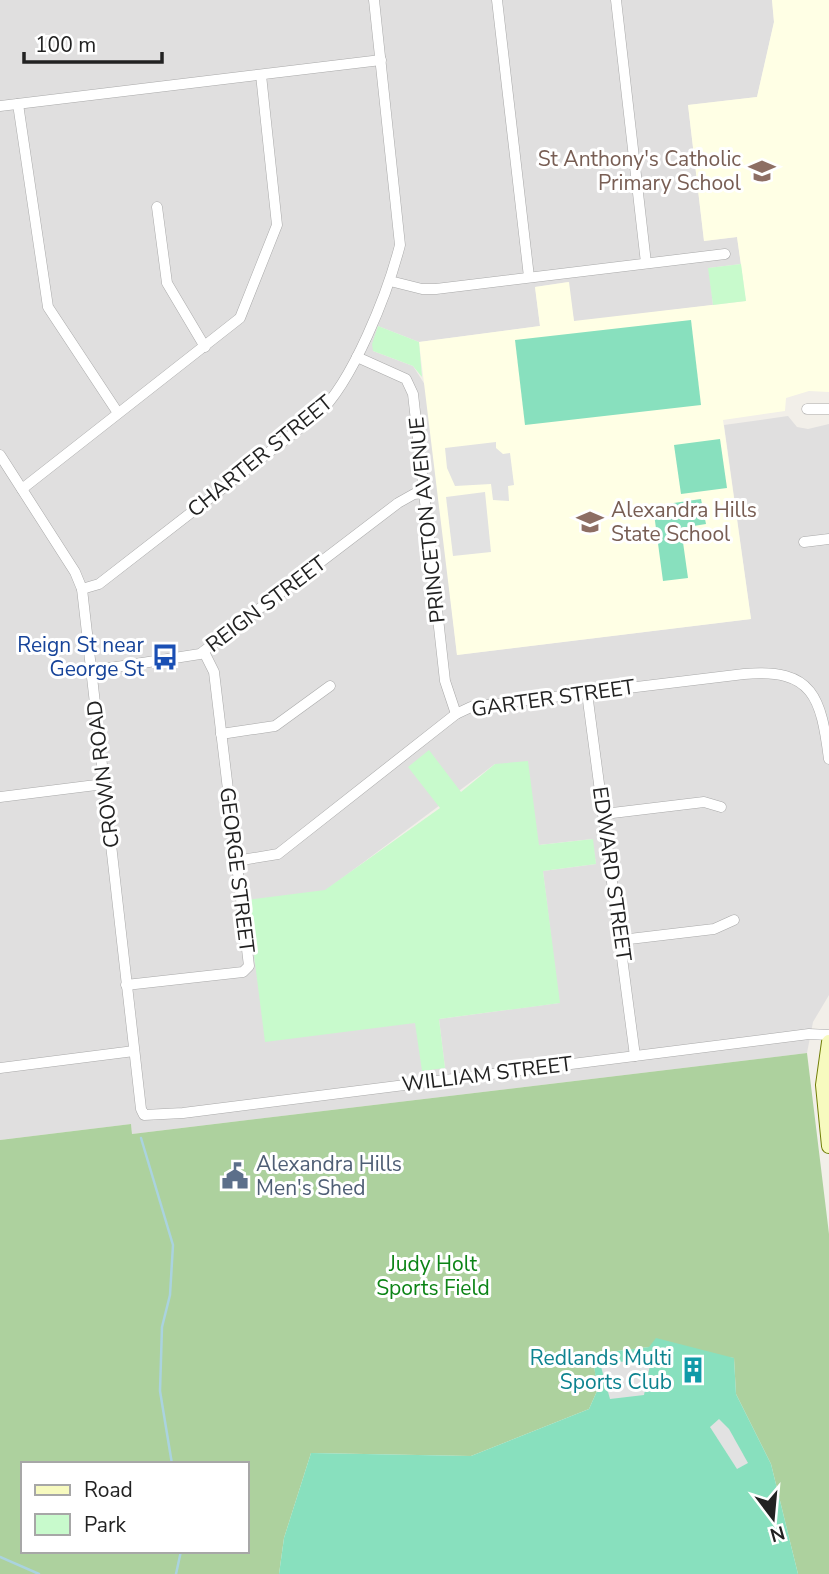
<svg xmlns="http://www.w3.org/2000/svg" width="829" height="1574" font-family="'Nunito Sans',sans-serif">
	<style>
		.residential { fill: #e0dfdf; fill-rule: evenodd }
		.education { fill: #ffffe5 }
		.forest { fill: #add19e; fill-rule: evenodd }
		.park { fill: #c8facc }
		.pitch { fill: #88e0be }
		.parking { fill: #e2e2e2 }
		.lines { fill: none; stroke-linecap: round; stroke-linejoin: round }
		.stream { stroke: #aad3df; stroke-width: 2.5 }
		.street-casing { stroke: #a9a9a9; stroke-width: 11 }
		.secondary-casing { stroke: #707d05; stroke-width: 16 }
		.street { stroke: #fff; stroke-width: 10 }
		.secondary { stroke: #f7fabf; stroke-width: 14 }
		.labels { text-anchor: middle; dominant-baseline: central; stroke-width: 6; stroke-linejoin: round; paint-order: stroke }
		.education-label { font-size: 21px; fill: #785e54; stroke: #fff; text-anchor: end }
		.street-label { font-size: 21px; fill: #222; stroke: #fff }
		.transit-label { font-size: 21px; fill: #164399; stroke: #fff; text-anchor: end }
		.service-label { font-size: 21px; fill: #4e5e75; stroke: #fff; text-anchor: start }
		.park-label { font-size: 21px; fill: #0c8416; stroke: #fff }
		.culture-label { font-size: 21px; fill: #0d838f; stroke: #fff; text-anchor: end }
	</style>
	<rect width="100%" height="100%" fill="#f2efe9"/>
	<path class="residential" d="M0 0H772L774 22 757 97 688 105 704 241 737 237 741 264 709 268 713 305 574 322 568 282 535 287 540 326 419 342 378 326 373 351 413 366 427 388 457 655 751 619 724 425 788 416 797 427 808 429 829 424V995L813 1022 807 1053 132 1134 131 1124 0 1140ZM495 764 539 845 592 839 596 864 543 871 559 1003 439 1019 445 1068 416 1023 248 901 325 891Z"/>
	<path class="education" d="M772 0H829V392L809 391 786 398 785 411 723 420 751 619 457 655 419 342 540 326 535 287 569 282 574 321 746 301 737 237 704 241 688 105 757 97 774 22Z"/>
	<path class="forest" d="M807 1053 829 1234V1574H798L771 1464 736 1394 734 1358 649 1347 593 1354 597 1391 589 1409 471 1456 311 1453 284 1538 279 1574H0V1140L131 1124 132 1134ZM23 1464H247V1551H23Z"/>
	<g class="park">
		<path d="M741 264 746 301 713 305 708 268Z"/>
		<path d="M378 326 419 342 422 377 413 366 373 351 372 344Z"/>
		<path d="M429 750 461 792 495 764 528 761 539 845 593 839 596 864 543 871 560 1003 439 1019 445 1068 422 1071 415 1023 265 1042 247 900 325 890 440 808 408 767Z"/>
	</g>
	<g class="pitch">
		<path d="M691 320 701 405 525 425 515 340Z"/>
		<path d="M720 439 727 488 681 494 674 445Z"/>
		<path d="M701 499 706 524 681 528 688 578 663 581 653 506Z"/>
		<path d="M656 1338 734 1358 736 1394 771 1464 798 1574H279L284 1538 311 1453 471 1456 589 1409 597 1391 593 1354 649 1347Z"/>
	</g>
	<g class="parking">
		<path d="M496 442V448L503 454 510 453 514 485 508 486 509 501 493 500 491 484 455 486 447 468 445 448Z"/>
		<path d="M485 492 491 552 453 556 446 497Z"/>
		<path d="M651 1360 644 1395 610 1399 600 1363Z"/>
		<path d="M719 1419 729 1429 748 1463 737 1469 710 1427Z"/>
	</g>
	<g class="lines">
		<g class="stream">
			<path d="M141 1138 173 1245 170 1295 162 1327 160 1391 172 1464"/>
			<path d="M0 1557 39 1574"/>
			<path d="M176 1574 181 1551"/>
		</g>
		<g class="street-casing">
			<g id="street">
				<path d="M497 0 529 277"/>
				<path d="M616 0 646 263"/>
				<path d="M18 104 48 307 118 413"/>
				<path d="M0 106 381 60"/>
				<path d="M157 207 167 283 205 347"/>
				<path d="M390 281 422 289H436L725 254"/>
				<path d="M357 357 406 379 413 394 445 681 456 714"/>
				<path d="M807 409H829"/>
				<path d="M0 455 75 572 82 589 141 1109 144 1115 183 1113 809 1034 829 1035"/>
				<path d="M22 489 240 318 277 225 261 75"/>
				<path d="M804 542 829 539"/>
				<path d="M82 589 99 584 317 415C353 382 388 292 400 245L374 0"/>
				<path d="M91 671 200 654 398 503 414 494 424 493"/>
				<path d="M587 693 635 1056"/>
				<path d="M221 734 275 726 330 686"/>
				<path d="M0 797 104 784"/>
				<path d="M604 814 704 802 721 807"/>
				<path d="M236 861 278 854 456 714 471 707 744 674C814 668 821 698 829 759"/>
				<path d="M621 940 714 929 734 920"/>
				<path d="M126 985 243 972 249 966 214 672 204 652"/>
				<path d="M0 1068 134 1051"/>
			</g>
		</g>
		<g class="secondary-casing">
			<path id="secondary" d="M829 1042 823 1085 829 1146"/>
		</g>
		<use href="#street" class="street"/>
		<use href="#secondary" class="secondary"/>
	</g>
	<defs>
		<g id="school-bare" transform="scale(2.1)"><path d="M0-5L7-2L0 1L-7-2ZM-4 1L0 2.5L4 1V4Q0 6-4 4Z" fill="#8d6e63" stroke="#fff" stroke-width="2.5" paint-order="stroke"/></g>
		<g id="bus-bare" transform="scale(2.1)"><path d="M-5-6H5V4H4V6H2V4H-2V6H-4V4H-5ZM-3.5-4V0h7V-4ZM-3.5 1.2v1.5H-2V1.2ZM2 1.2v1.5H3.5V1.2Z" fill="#1a4fb4" stroke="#fff" stroke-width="2.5" paint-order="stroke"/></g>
		<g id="civic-bare" transform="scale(2.1)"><path d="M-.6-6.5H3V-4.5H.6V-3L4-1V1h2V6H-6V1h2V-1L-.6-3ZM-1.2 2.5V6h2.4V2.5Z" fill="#5c6f8a" stroke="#fff" stroke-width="2.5" paint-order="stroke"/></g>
		<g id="building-bare" transform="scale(2.1)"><path d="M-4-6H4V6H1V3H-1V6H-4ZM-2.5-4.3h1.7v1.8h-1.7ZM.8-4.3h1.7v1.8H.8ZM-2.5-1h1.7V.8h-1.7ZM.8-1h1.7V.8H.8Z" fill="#0f9aa8" stroke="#fff" stroke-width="2.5" paint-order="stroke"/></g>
	</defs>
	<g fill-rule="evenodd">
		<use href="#school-bare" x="762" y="171"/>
		<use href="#school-bare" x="590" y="522"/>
		<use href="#bus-bare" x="165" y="657"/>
		<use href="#civic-bare" x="235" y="1176"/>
		<use href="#building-bare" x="693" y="1370"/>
	</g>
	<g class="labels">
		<g class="education-label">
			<text x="741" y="159">St Anthony's Catholic<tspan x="741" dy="24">Primary School</tspan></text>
			<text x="611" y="510" text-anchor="start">Alexandra Hills<tspan x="611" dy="24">State School</tspan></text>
		</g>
		<g class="street-label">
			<text transform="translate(260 456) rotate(-39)">CHARTER STREET</text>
			<text transform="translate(427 520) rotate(-96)">PRINCETON AVENUE</text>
			<text transform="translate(266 604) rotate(-37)">REIGN STREET</text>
			<text transform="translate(553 698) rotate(-8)">GARTER STREET</text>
			<text transform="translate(103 774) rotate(-97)">CROWN ROAD</text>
			<text transform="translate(237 870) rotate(83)">GEORGE STREET</text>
			<text transform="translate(612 874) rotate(82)">EDWARD STREET</text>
			<text transform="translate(487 1074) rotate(-7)">WILLIAM STREET</text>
		</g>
		<g class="transit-label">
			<text x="144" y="645">Reign St near<tspan x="144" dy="24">George St</tspan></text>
		</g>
		<g class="service-label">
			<text x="256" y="1164">Alexandra Hills<tspan x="256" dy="24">Men's Shed</tspan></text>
		</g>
		<g class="park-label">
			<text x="433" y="1264">Judy Holt<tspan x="433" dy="24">Sports Field</tspan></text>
		</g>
		<g class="culture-label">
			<text x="672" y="1358">Redlands Multi<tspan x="672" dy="24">Sports Club</tspan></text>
		</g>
	</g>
	<rect x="21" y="1462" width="228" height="91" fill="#ffffff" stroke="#a7a7a7" stroke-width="2"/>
	<rect x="35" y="1485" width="35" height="10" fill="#f7fabf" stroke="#a7a7a7" stroke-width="2"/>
	<text x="84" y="1497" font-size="21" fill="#222222">Road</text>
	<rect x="35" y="1514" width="35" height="21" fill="#c8facc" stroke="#a7a7a7" stroke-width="2"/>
	<text x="84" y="1532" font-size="21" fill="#222222">Park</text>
	<g transform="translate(773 1518) rotate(164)" stroke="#ffffff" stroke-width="5" paint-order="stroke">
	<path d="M0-5L12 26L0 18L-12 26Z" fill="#222222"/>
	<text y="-10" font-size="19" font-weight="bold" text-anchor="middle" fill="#222222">N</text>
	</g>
	<path d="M24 52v10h138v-10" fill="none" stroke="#222222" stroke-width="3.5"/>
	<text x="35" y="52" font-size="21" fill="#222222" stroke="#ffffff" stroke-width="5" paint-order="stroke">100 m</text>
</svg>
